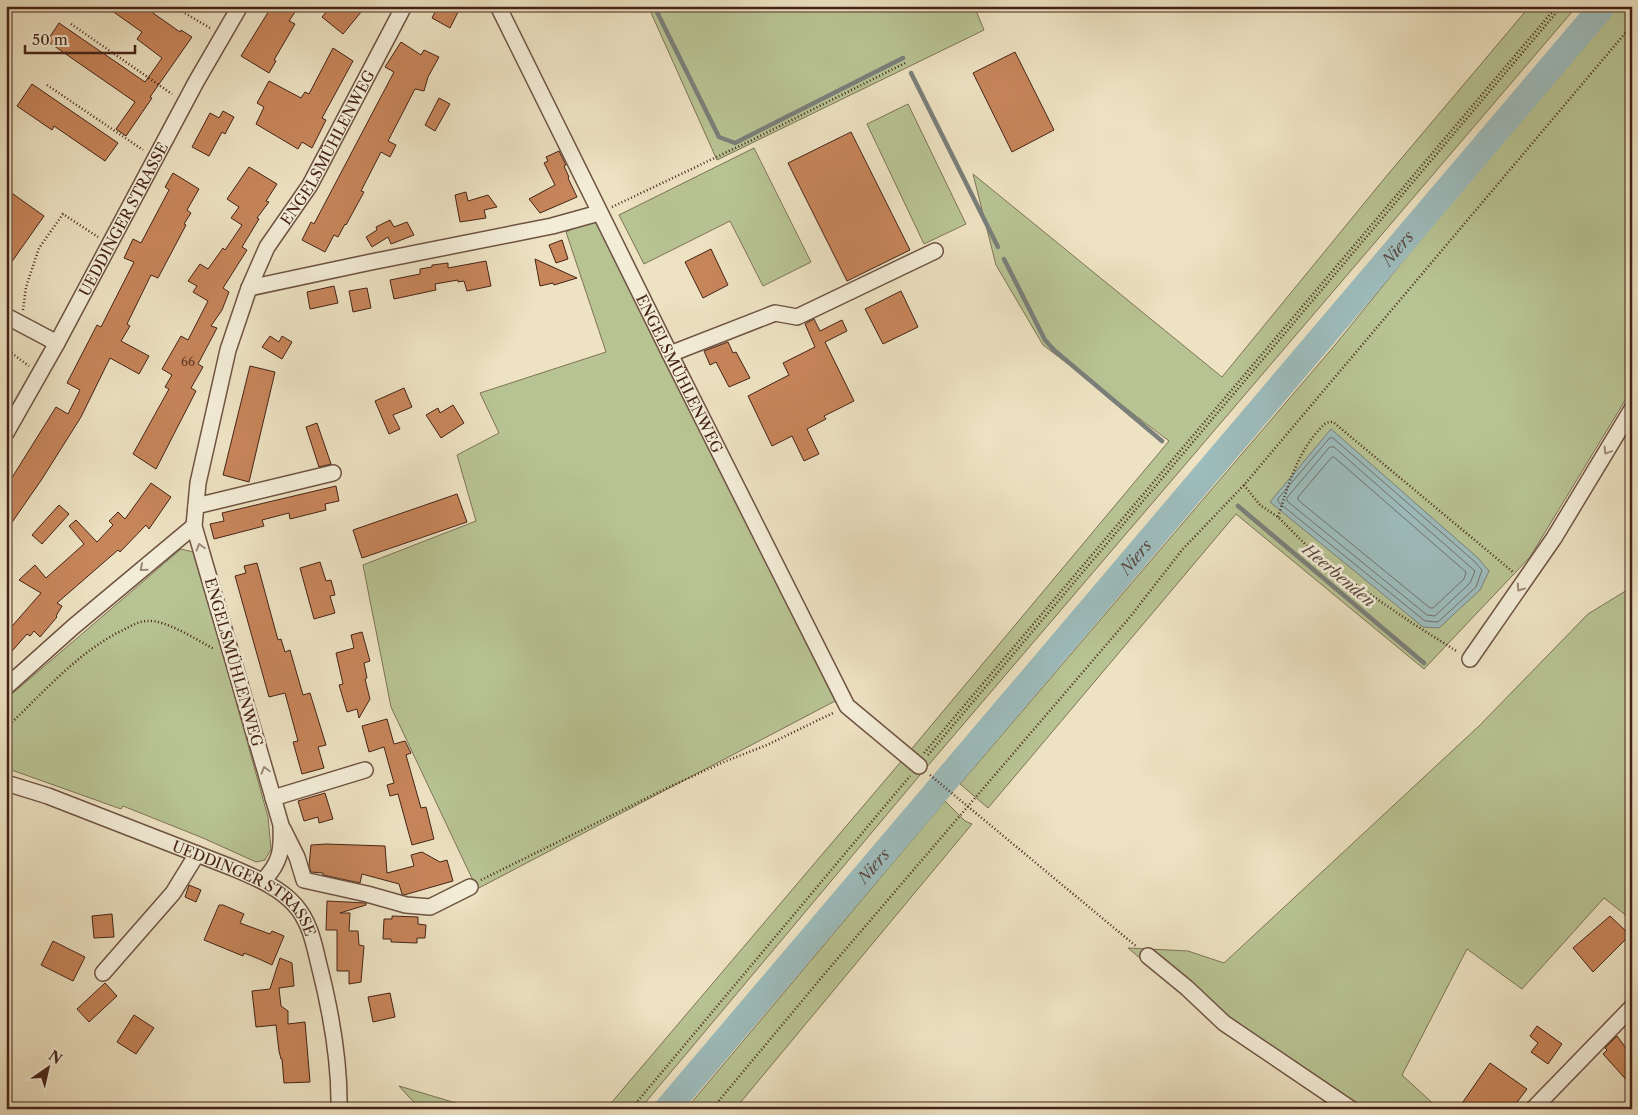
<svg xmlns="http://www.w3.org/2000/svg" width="1638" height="1115" font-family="'Libre Caslon Text',serif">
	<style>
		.green { fill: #b8c393; stroke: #7e7355 }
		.water { fill: #9dbcbc; stroke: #7a7f7a }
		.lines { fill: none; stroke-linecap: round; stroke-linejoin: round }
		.shore { stroke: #71706a; stroke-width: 1 }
		.stream { stroke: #7a7f7a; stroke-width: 4.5 }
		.river { stroke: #9dbcbc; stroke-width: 26 }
		.building { fill: #c7855a; stroke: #452317 }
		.minor-casing { stroke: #6f5342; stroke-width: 18 }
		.path { stroke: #452317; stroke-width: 2.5; stroke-dasharray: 1 2.5; stroke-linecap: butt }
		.minor { stroke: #f3ecd7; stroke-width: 15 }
		.oneway { stroke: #9c8877 }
		.labels { text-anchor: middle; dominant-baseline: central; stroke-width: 5; stroke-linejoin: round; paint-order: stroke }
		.number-label { font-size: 12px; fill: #663c28 }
		.street-label { font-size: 15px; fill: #452317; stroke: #f3ecd7 }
		.water-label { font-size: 16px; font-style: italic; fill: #5b4940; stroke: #f3ecd7 }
	</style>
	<rect width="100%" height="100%" fill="#ede2c2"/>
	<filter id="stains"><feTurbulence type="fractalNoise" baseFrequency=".004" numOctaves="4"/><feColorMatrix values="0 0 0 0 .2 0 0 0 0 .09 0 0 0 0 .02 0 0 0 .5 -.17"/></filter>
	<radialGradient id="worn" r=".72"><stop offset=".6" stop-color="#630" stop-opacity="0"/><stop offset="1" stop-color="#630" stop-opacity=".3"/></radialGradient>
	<g class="green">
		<path d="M648 6H974L984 30 717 160Z"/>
		<path d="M1530 6H1577L920 775 640 1109H606L904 758 1169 441 1043 345 996 265 973 174 1222 377 1384 179Z"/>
		<path d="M1617 6H1632V389L1530 557 1424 669 1236 514 988 808 960 784 1335 345 1434 223Z"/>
		<path d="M908 104 966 224 924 244 867 124Z"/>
		<path d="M754 148 811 262 763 286 730 221 644 264 619 215Z"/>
		<path d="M607 213 837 700 477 889 391 707 363 565 476 521 457 455 499 433 480 393 606 352 566 232Z"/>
		<path d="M181 549 193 552 196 557 268 817 271 849 265 860 256 862 203 838 123 806 121 809 6 768V699Z"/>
		<path d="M1632 587V920L1604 898 1522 989 1467 949 1402 1075 1439 1109H1318L1326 1100 1214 1021 1128 948 1188 951 1224 963 1479 726 1588 614Z"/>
		<path d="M945 801 965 821 972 824 735 1109H686Z"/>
		<path d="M399 1086 456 1103 463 1109H420Z"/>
	</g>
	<path class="water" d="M1331 429 1478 558 1489 571 1480 590 1439 628 1423 627 1270 502Z"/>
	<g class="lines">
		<g class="shore">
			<path d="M1330 438H1333L1474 561 1482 570 1476 587 1438 622 1425 621 1278 502V499Z"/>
			<path d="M1330 447H1334L1475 571 1470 583 1435 616 1427 615 1287 501V498Z"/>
			<path d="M1334 457 1466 572 1464 579 1433 608H1430L1298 500V497L1331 458Z"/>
		</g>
		<g class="stream">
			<path d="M654 6 719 137 735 143 903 58"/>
			<path d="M911 73 998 247"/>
			<path d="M1004 259 1045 340 1054 350 1162 441"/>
			<path d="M1238 506 1424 663"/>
		</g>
		<path class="river" id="s1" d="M667 1109 1603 6"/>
	</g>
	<g class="building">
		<path d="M105 6H143L180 32 181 30 192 37 150 97 152 98 126 136 116 129 135 102 47 41 59 23 145 82 162 58 137 39 142 32Z"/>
		<path d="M272 6H285L295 12 289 21 295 24 274 60 276 61 269 73 241 56Z"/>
		<path d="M331 6H366L343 34 322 17Z"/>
		<path d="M438 6H461L450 28 432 18Z"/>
		<path d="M401 42 421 55 424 50 439 57 428 77 424 91 415 89 388 141 396 145 390 157 381 152 361 191 364 192 346 225 345 224 338 237 334 235 325 252 302 240 311 222 314 224 394 72 385 67Z"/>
		<path d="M333 48 353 61 322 118 326 120 312 148 302 142 298 149 256 124 264 107 257 103 269 81 301 98 305 92 309 94Z"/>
		<path d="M1015 52 1054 130 1012 152 973 73Z"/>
		<path d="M32 84 118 143 105 161 54 126 52 130 17 106Z"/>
		<path d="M439 98 450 104 435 131 425 125Z"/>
		<path d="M223 111 234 117 225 134 222 132 209 156 192 147 210 113 219 118Z"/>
		<path d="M851 132 910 250 847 281 788 163Z"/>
		<path d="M559 151 566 165 564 166 569 177 568 178 577 197 540 213 529 199 555 185 544 163 548 161 546 157Z"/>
		<path d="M249 167 277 184 266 201 269 202 257 218 259 219 242 247 247 250 223 288 229 292 222 310 211 326 217 328 198 364 203 367 191 388 196 391 156 469 133 454 169 389 165 387 172 375 162 369 181 336 188 340 208 301 193 292 197 286 188 281 200 264 208 269 223 248 225 250 242 225 231 218 239 207 227 199Z"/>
		<path d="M173 173 199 189 187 210 191 213 184 224 186 225 158 278 151 275 127 324 130 326 121 341 149 356 139 374 110 358 81 417 42 479 6 531V484L13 476 56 407 68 414 80 390 67 383 97 325 101 327 134 262 124 258 133 239 141 243 169 190 165 187Z"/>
		<path d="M6 189 44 216 6 270Z"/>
		<path d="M466 192 468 201 488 195 497 207 484 210 486 218 460 222 455 195Z"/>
		<path d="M390 220 394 227 407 222 414 235 391 244 388 237 372 247 366 237 377 230 376 227Z"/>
		<path d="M562 240 568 259 556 263 549 245Z"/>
		<path d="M711 249 728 285 703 298 685 262Z"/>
		<path d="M535 259 577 278 554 285 553 283 540 286Z"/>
		<path d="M486 261 491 286 467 291 464 281 458 282V280L435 284 436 290 394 299 390 280 420 274V269L432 267V265L448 263V268Z"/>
		<path d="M334 286 338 303 310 309 307 292Z"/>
		<path d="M367 288 371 308 353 312 349 291Z"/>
		<path d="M901 291 918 327 883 344 865 309Z"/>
		<path d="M814 319 820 331 842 320 847 331 825 342 854 401 824 416 826 419 807 429 819 454 804 461 792 436 772 446 748 396 789 375 783 363 815 347 805 324Z"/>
		<path d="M270 336 279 342 282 336 292 342 282 359 262 347Z"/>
		<path d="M728 342 733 353 736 352 750 378 729 387 716 362 710 365 704 351Z"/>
		<path d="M250 366 275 372 249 482 223 475Z"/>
		<path d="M404 388 412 407 393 415 400 429 389 434 375 401Z"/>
		<path d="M453 405 464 423 441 438 426 415 438 408 440 413Z"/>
		<path d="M317 423 331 464 319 467 306 427Z"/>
		<path d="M151 483 171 497 149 529 146 525 120 552 118 550 57 603 62 606 56 616 57 617 40 637 34 631 30 636 27 634 6 658V633L41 593 19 580 35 565 46 578 84 544 69 526 76 520 97 542 113 525 109 521 118 512 125 519Z"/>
		<path d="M336 486 339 501 325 504 326 510 290 519 289 513 262 520 264 526 214 539 210 524 224 521 222 513Z"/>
		<path d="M457 494 467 522 362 558 353 530Z"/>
		<path d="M59 505 69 514 42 544 32 535Z"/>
		<path d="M320 562 326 581 331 580 333 587 335 595 330 596 335 613 314 619 300 568Z"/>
		<path d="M257 563 278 640 281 639 285 652 290 650 303 695 310 693 326 745 318 747 324 768 302 774 293 742 298 741 285 693 269 697 235 576 246 573 244 566Z"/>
		<path d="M362 632 370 661 364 663 367 678 365 679 370 699 359 718 357 709 347 712 339 685 343 684 336 653 354 648 351 635Z"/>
		<path d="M387 719 394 744 405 741 411 753 406 755 421 808 426 807 434 839 412 845 398 794 390 796 387 785 394 783 384 747 369 752 362 726Z"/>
		<path d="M325 793 333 819 319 823 318 817 304 821 298 801Z"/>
		<path d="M326 844 385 846 387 873 414 866 411 855 422 852 440 862 447 860 453 881 404 895 402 894 399 884 362 874 360 883 323 875V873L311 872 309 866 311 845Z"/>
		<path d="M189 885 201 890 196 902 185 897Z"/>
		<path d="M327 901 366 903V905L340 913H350L349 931H358L359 945 364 946 361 982 349 984V971H337V930H326Z"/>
		<path d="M219 905H223L244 914 240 923 270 934 272 931 284 936 272 965 259 959 244 953 243 956 204 940Z"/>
		<path d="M112 914 114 937 94 938 92 916Z"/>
		<path d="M392 916 418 917V924L426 925 425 938H417V943L391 942V939H383L384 919H392Z"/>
		<path d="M1610 916 1630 935 1593 972 1573 948Z"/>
		<path d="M53 941 85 957 73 981 41 965Z"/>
		<path d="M280 958 292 963 294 986 279 988 281 1006 288 1011V1024L305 1022 310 1082 284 1083 282 1059H281L279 1051 276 1025 256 1027 252 991 270 989Z"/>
		<path d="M105 983 117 996 89 1022 77 1009Z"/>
		<path d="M390 993 395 1017 373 1022 368 997Z"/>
		<path d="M134 1015 154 1028 136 1054 117 1042Z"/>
		<path d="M1537 1026 1562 1044 1548 1064 1531 1052 1538 1043 1530 1036Z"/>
		<path d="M1617 1036 1632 1056V1086L1603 1054 1607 1050 1605 1048Z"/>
		<path d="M1490 1063 1527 1089 1512 1109H1458Z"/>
	</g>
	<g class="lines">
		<g class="minor-casing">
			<g id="minor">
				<path id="s2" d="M498 6 670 354 847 706 919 766"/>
				<path d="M249 288 371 262 552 226 599 213"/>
				<path d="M6 316 57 343"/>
				<path d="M670 354 775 313 797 317 935 251"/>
				<path id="s3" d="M6 433 57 343 196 82 240 6"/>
				<path d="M196 506 333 473"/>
				<path d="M1470 659 1554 538 1632 409"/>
				<path d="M6 687 73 627 194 526"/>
				<path id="s4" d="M6 783 48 796 233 868C256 878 279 887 295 905 310 922 314 944 319 965 331 1012 340 1060 339 1109"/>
				<path d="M273 798 365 770"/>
				<path d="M283 829 297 857 304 880 367 894 406 905 430 907 470 887"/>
				<path id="s5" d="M263 881C281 862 282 850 281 825L194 526 198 483 228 350 249 288 267 247 310 185 404 6"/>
				<path d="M1148 956 1187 988 1224 1023 1351 1109"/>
				<path d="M103 973 173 893 197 854"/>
				<path d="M1533 1109 1632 1007"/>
			</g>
		</g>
		<g class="path">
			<path d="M173 6 210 28"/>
			<path d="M71 24 172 94"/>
			<path d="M47 85 143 150"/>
			<path d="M612 207 748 142 905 63"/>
			<path d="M23 310 26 287 39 248 63 214 98 237"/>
			<path d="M6 349 29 366"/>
			<path d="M1244 485 1260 505 1278 517 1313 552 1339 573 1412 623 1458 652"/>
			<path d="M1278 517C1288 486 1296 457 1317 432 1322 427 1325 421 1333 422L1513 572"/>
			<path d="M6 725H9C45 691 78 652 123 630 131 626 139 621 148 621 164 619 199 641 214 649"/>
			<path d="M924 753 1557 6"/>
			<path d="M928 755 1562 6"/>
			<path d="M930 775 1137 947"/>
			<path d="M481 880 667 788 726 761 767 745 835 712"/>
			<path d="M631 1109 910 776"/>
			<path d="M712 1109 827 971 1130 617 1182 550 1244 485 1632 25"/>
		</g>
		<use href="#minor" class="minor"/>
	</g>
	<defs><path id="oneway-chevron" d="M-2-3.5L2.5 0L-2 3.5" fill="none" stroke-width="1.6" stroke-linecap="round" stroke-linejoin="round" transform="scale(1.25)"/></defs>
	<g class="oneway">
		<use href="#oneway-chevron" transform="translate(1607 451) rotate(121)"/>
		<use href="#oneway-chevron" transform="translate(200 547) rotate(-106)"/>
		<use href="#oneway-chevron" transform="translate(143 568) rotate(140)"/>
		<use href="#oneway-chevron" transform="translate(1520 588) rotate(125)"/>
		<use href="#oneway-chevron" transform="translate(265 770) rotate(-106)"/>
	</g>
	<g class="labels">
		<g class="number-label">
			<text x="188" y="361">66</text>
		</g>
		<g class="street-label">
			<text stroke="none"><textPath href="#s5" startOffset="779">ENGELSMÜHLENWEG</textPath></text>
			<text stroke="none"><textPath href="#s3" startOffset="244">UEDDINGER STRASSE</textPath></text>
			<text stroke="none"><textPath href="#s2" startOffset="410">ENGELSMÜHLENWEG</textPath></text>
			<text transform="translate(234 662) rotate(74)">ENGELSMÜHLENWEG</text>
			<text stroke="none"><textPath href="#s4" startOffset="264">UEDDINGER STRASSE</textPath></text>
		</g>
		<g class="water-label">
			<text stroke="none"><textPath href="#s1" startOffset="1129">Niers</textPath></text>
			<text stroke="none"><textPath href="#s1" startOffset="724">Niers</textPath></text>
			<text transform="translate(1339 575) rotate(40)">Heerbenden</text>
			<text stroke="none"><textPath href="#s1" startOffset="319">Niers</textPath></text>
		</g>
	</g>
	<rect width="1638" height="1115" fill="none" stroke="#ede2c2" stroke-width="25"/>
	<rect x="8" y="8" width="1623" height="1100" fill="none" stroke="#452317" stroke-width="2.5"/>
	<rect x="12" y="12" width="1613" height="1090" fill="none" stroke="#452317"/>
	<g transform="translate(48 1068) rotate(34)" stroke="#f3ecd7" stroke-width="4" paint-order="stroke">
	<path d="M0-4L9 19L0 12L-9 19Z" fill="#452317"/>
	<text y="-8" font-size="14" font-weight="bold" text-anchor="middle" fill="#452317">N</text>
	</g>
	<path d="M25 45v8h110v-8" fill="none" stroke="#452317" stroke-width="2.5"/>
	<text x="32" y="45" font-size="15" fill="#452317" stroke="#f3ecd7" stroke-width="4" paint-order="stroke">50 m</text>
	<rect width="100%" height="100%" filter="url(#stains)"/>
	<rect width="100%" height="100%" fill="url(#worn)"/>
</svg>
